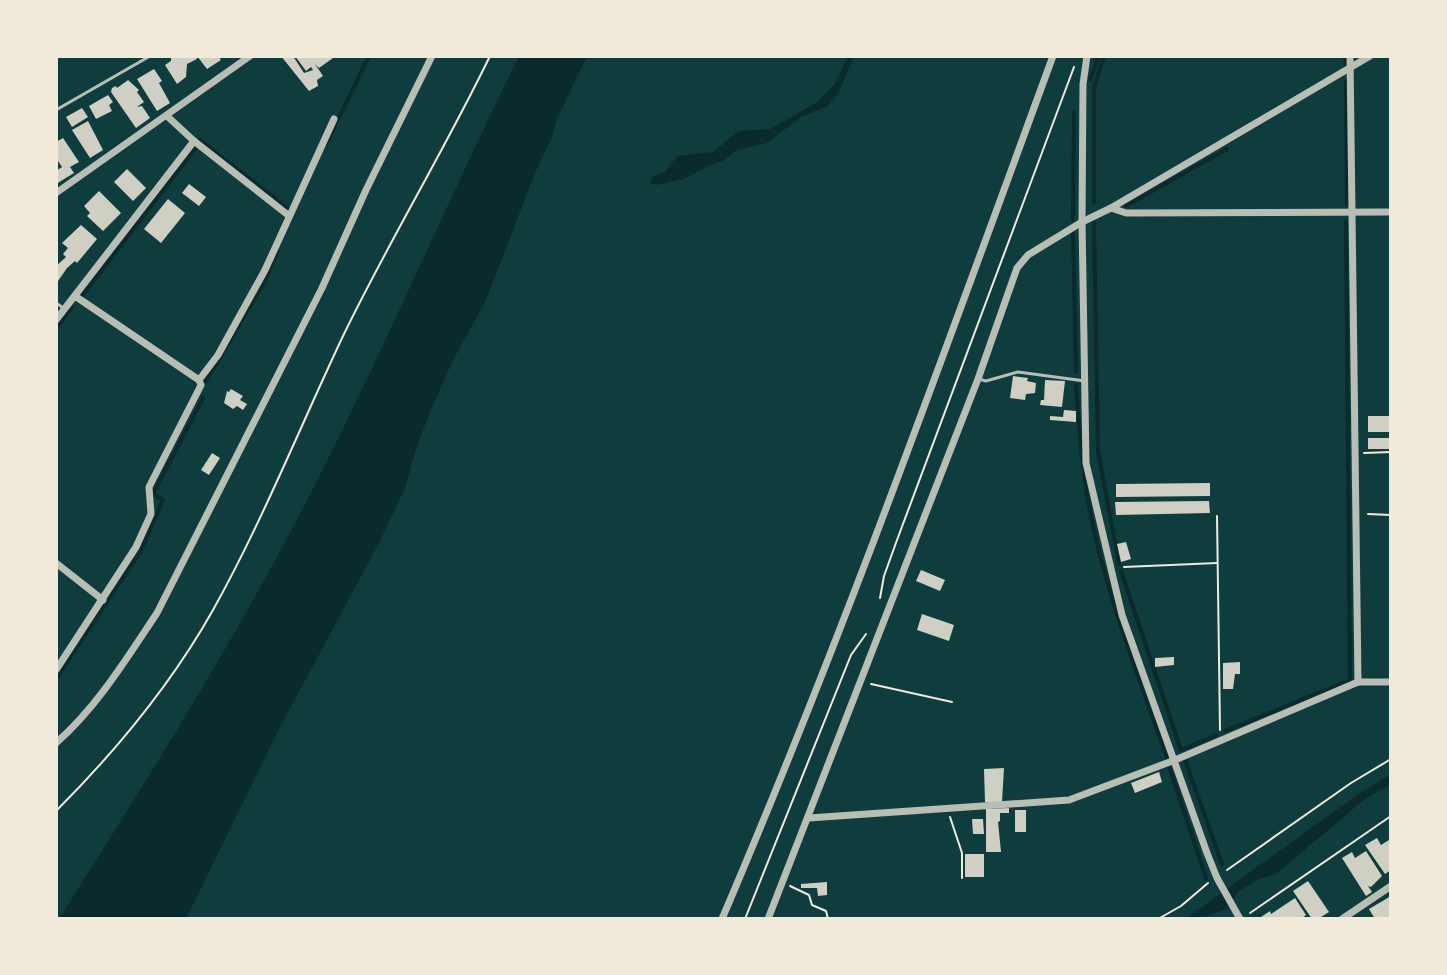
<svg xmlns="http://www.w3.org/2000/svg" width="1447" height="975" font-family="'Source Sans 3',sans-serif">
	<style>
		.water { fill: #0a2a2b }
		.lines { fill: none; stroke-linecap: round; stroke-linejoin: round }
		.stream { stroke: #0a2a2b; stroke-width: 4 }
		.building { fill: #cfcfc3 }
		.path { stroke: #f1e9da; stroke-width: 2 }
		.service { stroke: #b8beb3; stroke-width: 3 }
		.minor { stroke: #b8beb3; stroke-width: 7 }
	</style>
	<rect width="100%" height="100%" fill="#0f3d3e"/>
	<g class="water">
		<path d="M519 56H587L556 121 552 137 535 173 486 300 452 362 430 412 417 446 405 488 379 543 279 729 186 919H59C143 786 227 653 300 514 378 364 444 208 519 56Z"/>
		<path d="M848 56H854L839 92 828 106 801 117 767 143 736 150 725 160 710 165 684 179 656 185 650 183 652 177 666 171 677 156 713 152 739 131 770 129 816 103 835 84Z"/>
		<path d="M1391 774V784L1365 799 1276 874 1259 879 1239 891 1226 909 1200 919H1185L1357 795Z"/>
	</g>
	<g class="lines">
		<g class="stream">
			<path d="M1345 56 1346 67"/>
			<path d="M1090 80 1099 56"/>
			<path d="M1346 81 1347 205"/>
			<path d="M200 140 288 209"/>
			<path d="M326 144 369 56"/>
			<path d="M1094 203V88L1104 56"/>
			<path d="M1126 206 1227 149"/>
			<path d="M1073 220 1074 112"/>
			<path d="M1094 223 1098 451 1119 564"/>
			<path d="M1073 232 1076 372"/>
			<path d="M81 297 196 148"/>
			<path d="M56 328 72 307"/>
			<path d="M206 381 264 283 278 250"/>
			<path d="M1076 385C1079 424 1081 462 1088 501 1104 589 1137 673 1167 758"/>
			<path d="M1121 571 1181 750 1216 735"/>
			<path d="M56 679 141 551 163 500 153 494 203 398"/>
			<path d="M1225 731 1350 680 1346 221"/>
			<path d="M1185 760 1222 864"/>
			<path d="M1170 769 1206 878"/>
		</g>
	</g>
	<g class="building">
		<path d="M171 56H195L197 59 187 64 186 77 177 84 165 65 171 61Z"/>
		<path d="M197 56H218L221 60 207 69Z"/>
		<path d="M281 56H293L304 73 313 70 311 67 306 71 295 56 333 58 319 68 315 64 323 76 317 80 318 86 309 91Z"/>
		<path d="M154 69 162 81 159 83 170 103 157 111 137 79Z"/>
		<path d="M128 80 139 90 137 92 144 102 137 107 142 106 150 118 136 128 111 92 112 88 116 86 117 88Z"/>
		<path d="M108 95 113 102 109 105 112 111 96 119 89 106Z"/>
		<path d="M82 108 88 117 72 127 66 117Z"/>
		<path d="M88 121 103 150 90 158 72 130Z"/>
		<path d="M63 138 79 162 70 167 74 173 56 184V171L62 167 56 158V142Z"/>
		<path d="M127 169 146 188 133 201 114 182Z"/>
		<path d="M189 184 206 197 199 206 182 193Z"/>
		<path d="M99 191 121 213 103 231 87 216 90 213 84 206Z"/>
		<path d="M168 199 185 213 161 243 144 229Z"/>
		<path d="M81 225 97 239 77 263 75 261 67 268 56 284V266L66 257 63 254 68 248 62 243Z"/>
		<path d="M1013 376 1028 378 1027 381 1036 383 1035 393 1026 394 1025 400 1010 398Z"/>
		<path d="M1045 380 1065 381 1062 407 1040 405 1041 400H1044Z"/>
		<path d="M231 389 243 396 240 400 247 404 243 410 237 406 233 409 224 403 227 391 229 392Z"/>
		<path d="M1064 410 1076 411V422L1050 420V416L1063 417Z"/>
		<rect x="1368" y="416" width="23" height="16"/>
		<rect x="1368" y="438" width="23" height="11"/>
		<path d="M212 453 220 458 209 475 201 470Z"/>
		<path d="M1210 483V496L1116 497V484Z"/>
		<path d="M1209 501 1210 513 1116 515 1115 502Z"/>
		<path d="M1126 542 1131 559 1121 562 1117 544Z"/>
		<path d="M921 570 945 580 940 591 916 581Z"/>
		<path d="M922 614 954 625 949 641 917 630Z"/>
		<path d="M1174 657V665L1155 667V658Z"/>
		<path d="M1240 662V674H1235L1233 689H1223V663Z"/>
		<path d="M1004 768 1002 802H985L984 769Z"/>
		<path d="M1159 772 1162 782 1135 793 1131 783Z"/>
		<path d="M1009 808V813H1000V821L998 822 1001 852H986V809Z"/>
		<rect x="1015" y="810" width="11" height="22"/>
		<path d="M972 819H983L984 834H973Z"/>
		<path d="M1377 838 1381 845 1389 840 1391 843V870L1385 874 1365 845Z"/>
		<path d="M1366 851 1382 876 1371 887 1368 886 1372 892 1366 896 1342 858 1352 852 1355 858Z"/>
		<rect x="965" y="854" width="19" height="23"/>
		<path d="M1308 881 1329 912 1318 919H1312L1293 891Z"/>
		<path d="M827 882V895L818 896 817 888H801V884Z"/>
		<path d="M1391 896 1389 912 1391 916 1386 919H1375L1369 909Z"/>
		<path d="M1295 898 1306 915 1301 919H1258L1270 911 1271 914Z"/>
	</g>
	<g class="lines">
		<g class="path">
			<path d="M1364 453 1391 452"/>
			<path d="M1368 514 1391 515"/>
			<path d="M1217 516 1220 730"/>
			<path d="M1124 567 1217 563"/>
			<path d="M880 598 884 576 897 540 1074 67"/>
			<path d="M871 684 952 702"/>
			<path d="M56 811C115 752 172 683 213 610 262 522 300 427 343 336 389 241 444 151 490 56"/>
			<path d="M950 817 962 853V878"/>
			<path d="M1227 870 1351 783 1391 759"/>
			<path d="M790 886 809 895 812 905 826 911 828 919"/>
			<path d="M1250 913 1391 816"/>
			<path d="M745 919 851 655 866 634"/>
			<path d="M1158 919 1181 906 1208 883"/>
		</g>
		<g class="service">
			<path d="M56 110 150 56"/>
			<path d="M56 303 65 309"/>
			<path d="M979 379 986 381 1018 372 1085 381"/>
		</g>
		<g class="minor">
			<path d="M1087 56 1083 84 1082 221 1086 463 1122 615 1207 853 1217 878 1240 919"/>
			<path d="M1350 56 1358 682"/>
			<path d="M194 141 288 215"/>
			<path d="M56 193 250 56"/>
			<path d="M1111 208 1126 213 1391 212"/>
			<path d="M75 296 199 380"/>
			<path d="M56 320 194 141 167 116"/>
			<path d="M56 563 103 600"/>
			<path d="M56 670 136 547 151 514 149 487 197 393 201 385 199 380 218 355 265 270 334 119"/>
			<path d="M56 743C97 707 127 658 157 613L322 288 366 190 432 56"/>
			<path d="M809 818 1069 800 1175 760 1358 682H1391"/>
			<path d="M722 919C843 636 947 345 1053 56"/>
			<path d="M768 919 978 379 1017 268 1028 255 1082 222 1111 208 1370 56"/>
			<path d="M1342 919 1391 886"/>
		</g>
	</g>
	<rect width="1447" height="975" fill="none" stroke="#f1e9da" stroke-width="116"/>
</svg>
